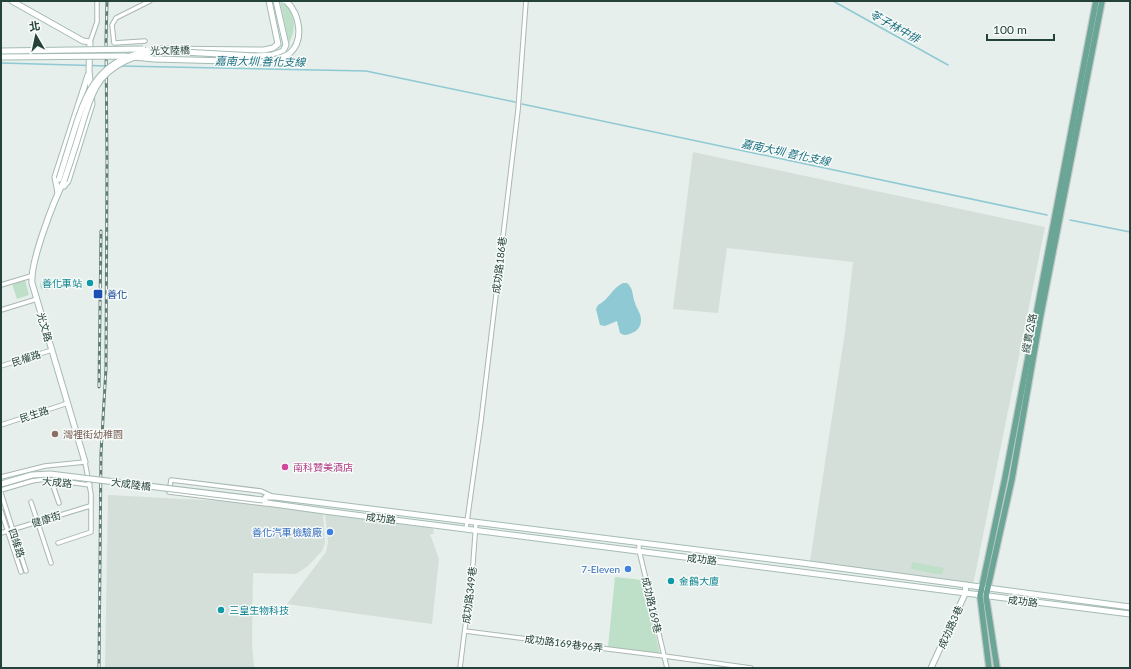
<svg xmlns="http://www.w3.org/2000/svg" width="1131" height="669" font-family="Lato,'Noto Sans TC',sans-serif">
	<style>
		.built { fill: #d4dfda }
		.green { fill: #bfe0c8 }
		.water { fill: #8ec9d4 }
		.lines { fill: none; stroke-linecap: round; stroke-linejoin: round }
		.stream { stroke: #8ec9d4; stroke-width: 1.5 }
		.street-casing { stroke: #a8b8b2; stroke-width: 5.5 }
		.secondary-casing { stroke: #a4bbb3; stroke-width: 7 }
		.primary-casing { stroke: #c2cac8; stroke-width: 8 }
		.street { stroke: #fff; stroke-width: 3.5 }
		.secondary { stroke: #fff; stroke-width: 5 }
		.primary { stroke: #6aa596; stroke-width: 5.5 }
		.rail-casing { stroke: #5f7d75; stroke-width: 3 }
		.rail { stroke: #f7fbf9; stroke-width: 1.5; stroke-dasharray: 4.5; stroke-linecap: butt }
		.secondary-bridge-casing { stroke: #a4bbb3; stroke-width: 7; stroke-linecap: butt }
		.secondary-bridge { stroke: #fff; stroke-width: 5 }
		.culture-dot { fill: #0f9aa8; stroke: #f7fbf9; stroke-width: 1.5 }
		.transit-dot { fill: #1a4fb4; stroke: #f7fbf9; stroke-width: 1.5 }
		.education-dot { fill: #8d6e63; stroke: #f7fbf9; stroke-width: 1.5 }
		.hotel-dot { fill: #d1479c; stroke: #f7fbf9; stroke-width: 1.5 }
		.shop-dot { fill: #3f7fe0; stroke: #f7fbf9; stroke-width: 1.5 }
		.labels { text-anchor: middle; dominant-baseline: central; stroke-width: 3; stroke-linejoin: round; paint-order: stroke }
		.street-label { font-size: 10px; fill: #24423a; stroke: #f7fbf9 }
		.culture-label { font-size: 10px; fill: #0d838f; stroke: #f7fbf9; text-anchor: start }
		.transit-label { font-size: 10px; fill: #164399; stroke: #f7fbf9; text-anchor: start }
		.education-label { font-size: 10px; fill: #785e54; stroke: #f7fbf9; text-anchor: start }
		.hotel-label { font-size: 10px; fill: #b23c85; stroke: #f7fbf9; text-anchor: start }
		.shop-label { font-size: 10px; fill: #366cbe; stroke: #f7fbf9; text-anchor: end }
		.water-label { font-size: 11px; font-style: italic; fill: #1c6f80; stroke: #f7fbf9 }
	</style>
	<rect width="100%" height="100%" fill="#e6efeb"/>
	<g class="built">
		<path d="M693 152 1045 227 973 585 810 561 845 332 853 262 727 248 718 313 673 309Z"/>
		<path d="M108 495 222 501 323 513 325 543 322 551 308 566 296 574 253 573 252 644 254 668H105Z"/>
		<path d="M325 514 433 528 434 534H430L439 559 432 624 287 604 326 552 328 542Z"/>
	</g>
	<g class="green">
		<path d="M280 1C296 11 297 28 289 43Z"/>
		<path d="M60 279 63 280V282C58 286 48 292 41 289L40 284 41 281 49 279Z"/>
		<path d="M25 280 29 295 17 299 12 284Z"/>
		<path d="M912 562 944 568 942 575 911 569Z"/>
		<path d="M615 577 643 580 660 654 608 647Z"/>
	</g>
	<path class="water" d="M623 283H627C634 289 632 296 635 303 636 307 638 309 639 312 643 320 641 330 632 333 628 335 624 336 620 333L617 321 605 326 600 325 596 309 598 305C608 301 612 288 623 283Z"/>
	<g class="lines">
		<g class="stream">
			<path d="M833 1 948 65"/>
			<path d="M1 63 108 66"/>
			<path d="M120 66 366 71 515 102"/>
			<path d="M522 104 1047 215"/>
			<path d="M1070 220 1130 232"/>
		</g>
		<g class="street-casing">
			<g id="street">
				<path d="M145 41 114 43 112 25 116 18 150 1"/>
				<path d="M90 42 97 22V1"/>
				<path d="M1 285 31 276"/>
				<path d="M1 310 37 299"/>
				<path d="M1 366 52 350"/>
				<path d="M1 425 68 403"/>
				<path d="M1 477 45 466 85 462 91 494V532L58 543"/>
				<path d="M51 480 59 503"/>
				<path d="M1 490 32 481 45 479 90 485"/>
				<path d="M1 493 26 571"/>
				<path d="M31 502 51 563"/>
				<path d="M267 504 169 492 171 480 261 491 272 496"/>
				<path d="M1 511 21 572"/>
				<path d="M466 529 481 421 518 110 526 1"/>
				<path d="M1 533 90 506"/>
				<path d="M639 543V550L667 668"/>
				<path d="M465 631 664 656 751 668"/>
				<path d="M460 668 473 563 476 522"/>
			</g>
		</g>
		<g class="secondary-casing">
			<g id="secondary">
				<path d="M12 1 83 41 90 42 89 70 92 104 68 181 64 186"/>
				<path d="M156 49 264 50 273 48 278 44 269 1"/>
				<path d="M257 56 272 55 283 51 286 45 276 1"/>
				<path d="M64 181C54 200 30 262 32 283L85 462"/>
				<path d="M58 193 55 177 88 75"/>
				<path d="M1130 607 802 563 275 497H266L263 500 267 503 274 504 324 511C593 544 861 581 1130 614"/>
				<path d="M931 668 965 594 966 585"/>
			</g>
		</g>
		<g class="primary-casing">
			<g id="primary">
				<path d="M989 668 980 596 1005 478 1096 1"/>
				<path d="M997 668 986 596 1012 479 1040 319 1102 1"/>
			</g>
		</g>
		<use href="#street" class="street"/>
		<use href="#secondary" class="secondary"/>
		<use href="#primary" class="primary"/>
		<g class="rail-casing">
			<g id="rail">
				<path d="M99 387 101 231"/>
				<path d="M99 668 101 453 106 368 107 162 106 41 107 1"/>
			</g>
		</g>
		<use href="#rail" class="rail"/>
		<g class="secondary-bridge-casing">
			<g id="secondary-bridge">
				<path d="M1 51 143 49"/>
				<path d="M130 56 147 50"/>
				<path d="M1 57 124 56 154 59 263 62C272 60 283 59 290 53 305 39 299 13 286 1"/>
				<path d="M59 179C64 163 69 147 74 131 83 102 93 73 123 59"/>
				<path d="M64 181C70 163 76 145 81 128 85 114 89 100 96 87 109 64 138 53 164 51L257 56"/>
				<path d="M1 484 32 475 50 474 263 500"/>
			</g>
		</g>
		<use href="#secondary-bridge" class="secondary-bridge"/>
	</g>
	<g class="culture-dot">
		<circle cx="90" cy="283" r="4"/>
		<circle cx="671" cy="581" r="4"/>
		<circle cx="221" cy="610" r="4"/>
	</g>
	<rect class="transit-dot" x="93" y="289" width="10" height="10" rx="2"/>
	<circle class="education-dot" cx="55" cy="434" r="4"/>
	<circle class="hotel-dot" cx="285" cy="467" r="4"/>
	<g class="shop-dot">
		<circle cx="330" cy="532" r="4"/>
		<circle cx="628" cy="569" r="4"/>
	</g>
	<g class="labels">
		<g class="street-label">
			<text transform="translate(170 50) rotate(-1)">光文陸橋</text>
			<text transform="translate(499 265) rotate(-83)">成功路186巷</text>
			<text transform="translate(45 327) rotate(74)">光文路</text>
			<text transform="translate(1029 333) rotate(-79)">縱貫公路</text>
			<text transform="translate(26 358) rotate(-18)">民權路</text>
			<text transform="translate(34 414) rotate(-18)">民生路</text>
			<text transform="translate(57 482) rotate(5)">大成路</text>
			<text transform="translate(131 484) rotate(7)">大成陸橋</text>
			<text transform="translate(381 518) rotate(7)">成功路</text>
			<text transform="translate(46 519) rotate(-17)">健康街</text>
			<text transform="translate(17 543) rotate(72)">四維路</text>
			<text transform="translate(702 559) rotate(7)">成功路</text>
			<text transform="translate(469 595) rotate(-83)">成功路349巷</text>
			<text transform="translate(1023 601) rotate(7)">成功路</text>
			<text transform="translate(652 605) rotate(77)">成功路169巷</text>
			<text transform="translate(950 627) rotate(-66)">成功路3巷</text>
			<text transform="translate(564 643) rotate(7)">成功路169巷96弄</text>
		</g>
		<g class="culture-label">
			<text x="82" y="283" text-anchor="end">善化車站</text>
			<text x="679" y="581">金鶴大廈</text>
			<text x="229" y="610">三皇生物科技</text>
		</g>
		<g class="transit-label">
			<text x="107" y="294">善化</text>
		</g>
		<g class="education-label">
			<text x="63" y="434">灣裡街幼稚園</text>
		</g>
		<g class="hotel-label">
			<text x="293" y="467">南科贊美酒店</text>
		</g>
		<g class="shop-label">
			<text x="322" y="532">善化汽車檢驗廠</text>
			<text x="620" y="569">7-Eleven</text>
		</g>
		<g class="water-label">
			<text transform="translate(895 26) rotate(29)">苓子林中排</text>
			<text transform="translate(260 61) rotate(1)">嘉南大圳 善化支線</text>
			<text transform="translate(786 152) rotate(12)">嘉南大圳 善化支線</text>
		</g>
	</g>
	<rect width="1131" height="669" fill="none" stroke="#24423a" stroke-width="4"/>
	<g transform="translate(36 36) rotate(351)" stroke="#f7fbf9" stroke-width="3" paint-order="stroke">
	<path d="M0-3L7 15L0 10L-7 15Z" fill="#24423a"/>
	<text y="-6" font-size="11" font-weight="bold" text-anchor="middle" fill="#24423a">北</text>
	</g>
	<path d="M987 34v6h67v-6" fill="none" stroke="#24423a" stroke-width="2"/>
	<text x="993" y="34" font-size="12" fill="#24423a" stroke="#f7fbf9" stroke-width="3" paint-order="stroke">100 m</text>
</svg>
